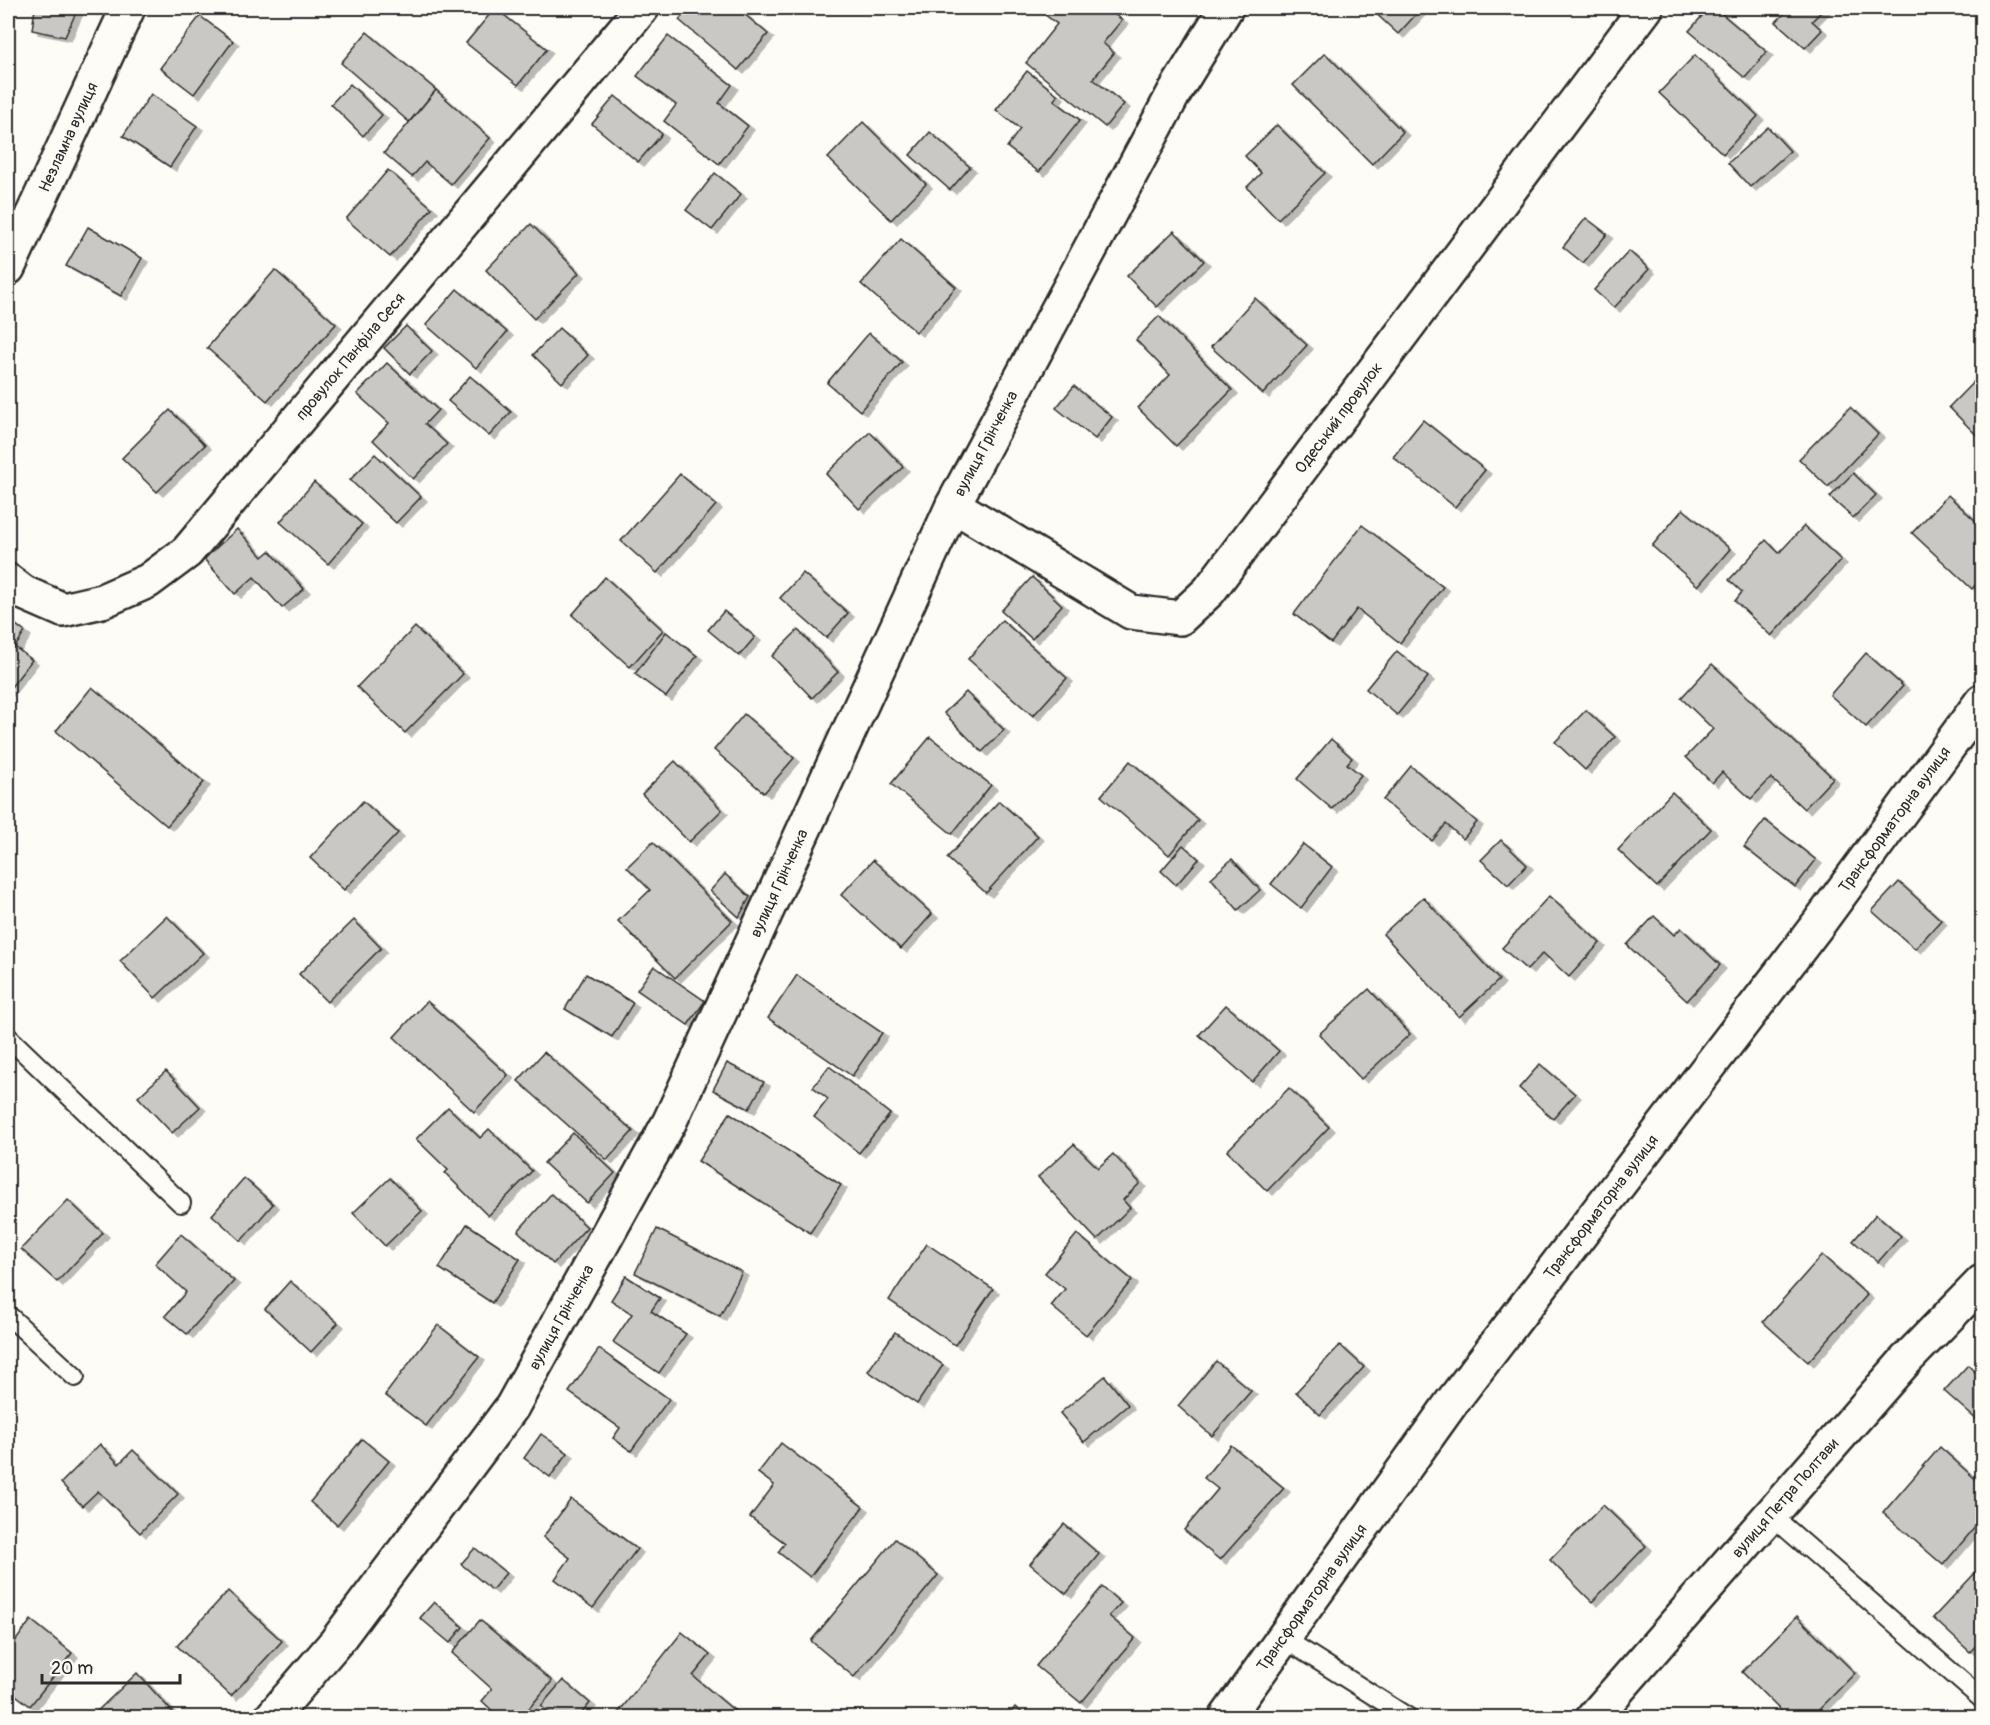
<svg xmlns="http://www.w3.org/2000/svg" width="1990" height="1725" font-family="Pangolin,sans-serif">
	<style>
		.building { fill: #c9c8c4; stroke: #2b2b2b; stroke-width: 1.5; filter: url(#shadow) }
		.lines { fill: none; stroke-linecap: round; stroke-linejoin: round }
		.service-casing { stroke: #2b2b2b; stroke-width: 22 }
		.minor-casing { stroke: #2b2b2b; stroke-width: 38 }
		.tertiary-casing { stroke: #2b2b2b; stroke-width: 38 }
		.service { stroke: #fdfcf7; stroke-width: 18 }
		.minor { stroke: #fdfcf7; stroke-width: 33 }
		.tertiary { stroke: #fdfcf7; stroke-width: 33 }
		.labels { text-anchor: middle; dominant-baseline: central; stroke-width: 4.5; stroke-linejoin: round; paint-order: stroke }
		.street-label { font-size: 16px; fill: #2b2b2b; stroke: #fdfcf7 }
	</style>
	<defs>
		<filter id="shadow"><feDropShadow dx="6" dy="4" stdDeviation="0" flood-color="#0004"/></filter>
	</defs>
	<rect width="100%" height="100%" fill="#fdfcf7"/>
	<filter id="ink" filterUnits="userSpaceOnUse"><feTurbulence type="fractalNoise" baseFrequency=".0167" numOctaves="2"/><feDisplacementMap in="SourceGraphic" scale="12" xChannelSelector="R" yChannelSelector="G"/><feConvolveMatrix kernelMatrix="1 2 1 2 8 2 1 2 1" color-interpolation-filters="sRGB"/></filter>
	<g filter="url(#ink)">
		<g class="building">
			<path d="M35 8H78L65 37 32 30Z"/>
			<path d="M495 8 547 49 518 85 466 43Z"/>
			<path d="M689 8H737L768 34 738 70 679 20Z"/>
			<path d="M1036 8H1106L1122 20 1103 43 1114 53 1093 79 1124 104 1105 127 1026 63 1057 24Z"/>
			<path d="M1370 8H1422L1398 34Z"/>
			<path d="M1709 8H1715L1767 52 1745 78 1689 31Z"/>
			<path d="M1790 8H1825L1812 21 1822 30 1805 48 1776 22Z"/>
			<path d="M200 16 233 41 194 94 160 68Z"/>
			<path d="M367 32 436 90 409 122 341 63Z"/>
			<path d="M668 36 732 85 719 103 748 126 719 164 664 121 676 105 637 76Z"/>
			<path d="M1325 53 1403 132 1372 164 1293 85Z"/>
			<path d="M1695 55 1758 116 1723 154 1659 93Z"/>
			<path d="M1027 71 1058 95 1054 100 1080 120 1039 172 1007 147 1020 129 996 110Z"/>
			<path d="M350 84 382 115 363 136 331 104Z"/>
			<path d="M436 90 490 138 451 184 425 162 412 177 384 153Z"/>
			<path d="M151 94 197 126 170 167 123 136Z"/>
			<path d="M615 96 662 134 638 162 592 124Z"/>
			<path d="M863 122 926 184 891 220 828 158Z"/>
			<path d="M1277 125 1325 173 1278 219 1247 187 1261 173 1245 156Z"/>
			<path d="M1768 127 1790 151 1750 187 1728 163Z"/>
			<path d="M930 132 970 167 950 190 910 155Z"/>
			<path d="M388 170 432 208 390 257 346 219Z"/>
			<path d="M715 173 741 194 712 230 686 210Z"/>
			<path d="M1586 218 1607 234 1583 263 1563 247Z"/>
			<path d="M531 224 579 273 534 319 486 270Z"/>
			<path d="M88 227 142 258 121 296 66 266Z"/>
			<path d="M1174 231 1204 261 1157 307 1127 276Z"/>
			<path d="M901 239 956 287 916 332 861 284Z"/>
			<path d="M1629 251 1649 269 1614 308 1594 290Z"/>
			<path d="M275 270 336 324 267 401 207 348Z"/>
			<path d="M457 289 507 332 476 368 426 325Z"/>
			<path d="M1255 298 1307 345 1263 394 1211 347Z"/>
			<path d="M1159 316 1232 390 1176 446 1138 408 1170 375 1136 340Z"/>
			<path d="M406 326 432 351 410 374 384 348Z"/>
			<path d="M559 328 588 355 562 383 533 355Z"/>
			<path d="M869 333 902 362 860 411 827 383Z"/>
			<path d="M387 363 438 410 425 424 447 444 413 479 373 440 389 423 357 394Z"/>
			<path d="M1982 373V441L1949 407Z"/>
			<path d="M470 376 511 412 489 436 448 401Z"/>
			<path d="M1074 386 1112 417 1095 439 1056 408Z"/>
			<path d="M1850 407 1878 434 1828 487 1799 459Z"/>
			<path d="M170 410 205 445 157 492 122 458Z"/>
			<path d="M1423 420 1485 470 1455 507 1393 457Z"/>
			<path d="M870 432 903 467 859 509 826 474Z"/>
			<path d="M375 454 421 497 396 523 350 480Z"/>
			<path d="M1853 473 1876 495 1853 518 1830 497Z"/>
			<path d="M680 474 716 505 657 573 621 541Z"/>
			<path d="M314 482 362 524 328 564 280 522Z"/>
			<path d="M1948 495 1982 527V577L1972 589 1912 533Z"/>
			<path d="M1683 509 1730 549 1698 586 1652 546Z"/>
			<path d="M1362 525 1443 587 1400 643 1357 609 1331 643 1294 614Z"/>
			<path d="M1804 526 1841 560 1771 636 1735 601 1742 592 1729 580 1766 540 1779 553Z"/>
			<path d="M237 529 263 557 270 551 304 589 282 608 254 577 235 594 204 559Z"/>
			<path d="M803 573 848 613 826 638 780 598Z"/>
			<path d="M605 577 663 630 630 667 572 615Z"/>
			<path d="M1032 577 1062 605 1032 639 1001 611Z"/>
			<path d="M724 611 755 637 739 656 708 630Z"/>
			<path d="M8 619 25 632 15 647 32 660 8 691Z"/>
			<path d="M1002 620 1067 678 1033 716 968 659Z"/>
			<path d="M415 627 463 674 405 733 357 687Z"/>
			<path d="M798 630 838 672 812 698 772 656Z"/>
			<path d="M666 632 697 656 666 697 635 674Z"/>
			<path d="M1397 651 1428 677 1397 715 1366 689Z"/>
			<path d="M1866 653 1903 686 1866 727 1830 695Z"/>
			<path d="M1712 664 1833 778 1804 809 1771 778 1751 799 1722 772 1712 783 1686 757 1713 729 1681 698Z"/>
			<path d="M92 687 204 782 167 826 56 731Z"/>
			<path d="M966 692 1004 730 982 752 944 713Z"/>
			<path d="M1586 710 1615 737 1585 770 1555 742Z"/>
			<path d="M744 714 794 758 764 793 714 750Z"/>
			<path d="M930 737 991 785 952 834 891 784Z"/>
			<path d="M1331 739 1352 758 1347 764 1361 775 1332 809 1297 779Z"/>
			<path d="M675 761 722 810 689 842 642 794Z"/>
			<path d="M1130 761 1198 820 1169 855 1101 796Z"/>
			<path d="M1411 766 1477 822 1463 839 1446 824 1432 841 1383 800Z"/>
			<path d="M1672 792 1711 829 1657 887 1618 850Z"/>
			<path d="M363 801 398 833 344 890 310 858Z"/>
			<path d="M999 801 1038 836 986 893 947 858Z"/>
			<path d="M1765 820 1816 860 1795 887 1744 847Z"/>
			<path d="M1501 840 1527 865 1508 885 1481 860Z"/>
			<path d="M653 842 732 921 675 978 618 921 650 890 627 867Z"/>
			<path d="M1303 844 1332 867 1301 908 1271 884Z"/>
			<path d="M1183 845 1199 859 1176 885 1161 871Z"/>
			<path d="M1232 859 1260 890 1238 910 1211 878Z"/>
			<path d="M873 860 932 914 901 949 841 895Z"/>
			<path d="M725 874 750 897 739 917 710 891Z"/>
			<path d="M1899 882 1941 920 1915 949 1872 911Z"/>
			<path d="M1549 896 1600 943 1569 977 1543 953 1527 970 1502 948Z"/>
			<path d="M1423 897 1499 980 1459 1017 1383 934Z"/>
			<path d="M167 916 203 953 155 998 120 961Z"/>
			<path d="M1654 916 1674 935 1681 928 1720 965 1687 1001 1627 945Z"/>
			<path d="M354 920 381 948 327 1002 299 974Z"/>
			<path d="M654 966 705 1001 688 1025 637 990Z"/>
			<path d="M586 974 633 1003 612 1037 565 1009Z"/>
			<path d="M797 975 882 1033 852 1076 768 1018Z"/>
			<path d="M1369 989 1410 1034 1361 1079 1319 1034Z"/>
			<path d="M427 1001 508 1075 474 1112 394 1037Z"/>
			<path d="M1226 1005 1279 1051 1252 1082 1199 1035Z"/>
			<path d="M544 1052 633 1131 607 1160 518 1081Z"/>
			<path d="M727 1063 764 1082 749 1109 713 1090Z"/>
			<path d="M1540 1064 1575 1094 1553 1119 1519 1088Z"/>
			<path d="M829 1066 890 1114 859 1153 814 1117 828 1099 813 1087Z"/>
			<path d="M166 1071 200 1107 172 1133 138 1097Z"/>
			<path d="M1289 1088 1329 1127 1267 1191 1227 1151Z"/>
			<path d="M448 1107 480 1138 489 1129 532 1171 488 1216 445 1173 448 1170 416 1139Z"/>
			<path d="M730 1113 841 1185 810 1233 698 1161Z"/>
			<path d="M573 1133 615 1173 587 1203 544 1163Z"/>
			<path d="M1074 1144 1098 1168 1113 1154 1140 1183 1123 1200 1130 1208 1097 1240 1038 1177Z"/>
			<path d="M244 1178 273 1204 241 1241 212 1215Z"/>
			<path d="M390 1178 422 1211 385 1246 353 1213Z"/>
			<path d="M551 1194 587 1227 553 1264 518 1231Z"/>
			<path d="M68 1200 103 1233 57 1282 21 1249Z"/>
			<path d="M1876 1214 1901 1236 1878 1262 1853 1241Z"/>
			<path d="M467 1224 520 1259 492 1303 439 1268Z"/>
			<path d="M657 1229 742 1272 720 1316 635 1273Z"/>
			<path d="M181 1234 234 1281 187 1334 165 1316 186 1292 155 1264Z"/>
			<path d="M1077 1234 1132 1280 1086 1335 1051 1306 1065 1289 1045 1273Z"/>
			<path d="M927 1244 993 1289 955 1345 889 1300Z"/>
			<path d="M1822 1255 1867 1295 1808 1362 1763 1322Z"/>
			<path d="M626 1276 660 1298 651 1311 686 1334 659 1373 613 1342 632 1314 611 1300Z"/>
			<path d="M290 1281 338 1323 311 1352 265 1309Z"/>
			<path d="M438 1325 479 1357 426 1426 385 1395Z"/>
			<path d="M895 1332 943 1365 917 1404 868 1371Z"/>
			<path d="M1340 1345 1364 1367 1320 1415 1296 1392Z"/>
			<path d="M599 1349 669 1399 631 1451 613 1438 620 1428 569 1392Z"/>
			<path d="M1216 1361 1251 1391 1212 1436 1178 1406Z"/>
			<path d="M1968 1365 1982 1379V1418L1979 1422 1944 1391Z"/>
			<path d="M1105 1376 1128 1405 1084 1442 1060 1413Z"/>
			<path d="M541 1434 568 1453 550 1477 524 1458Z"/>
			<path d="M362 1439 389 1461 337 1525 310 1502Z"/>
			<path d="M781 1443 863 1507 810 1577 778 1552 785 1543 750 1517 774 1485 758 1473Z"/>
			<path d="M100 1444 119 1464 133 1450 178 1494 140 1533 98 1491 82 1506 61 1483Z"/>
			<path d="M1231 1445 1284 1488 1220 1560 1184 1530 1218 1489 1204 1478Z"/>
			<path d="M1940 1447 1982 1485V1519L1943 1565 1883 1513Z"/>
			<path d="M571 1499 637 1549 593 1608 555 1579 570 1558 543 1537Z"/>
			<path d="M1603 1505 1646 1546 1592 1602 1550 1560Z"/>
			<path d="M1064 1524 1099 1554 1066 1594 1030 1564Z"/>
			<path d="M895 1539 938 1575 854 1677 811 1641Z"/>
			<path d="M475 1548 506 1573 492 1590 461 1564Z"/>
			<path d="M1975 1573 1982 1580V1639L1970 1652 1933 1618Z"/>
			<path d="M1102 1587 1121 1603 1109 1616 1135 1638 1081 1703 1036 1666Z"/>
			<path d="M228 1591 282 1641 231 1696 177 1646Z"/>
			<path d="M434 1602 463 1627 450 1643 420 1618Z"/>
			<path d="M1797 1616 1855 1673 1811 1718H1788L1742 1672Z"/>
			<path d="M31 1620 72 1653 30 1706 8 1689V1651Z"/>
			<path d="M480 1620 552 1681 521 1718H500L482 1701 492 1689 452 1653Z"/>
			<path d="M682 1632 710 1655 693 1676 743 1718H614Z"/>
			<path d="M137 1673 178 1718H90Z"/>
			<path d="M563 1680 590 1703 578 1718H555L541 1706Z"/>
			<path d="M1015 1707 1028 1718H1007Z"/>
		</g>
		<g class="lines">
			<g class="service-casing">
				<g id="service">
					<path d="M8 1037 181 1203"/>
					<path d="M8 1315 75 1377"/>
					<path d="M1771 1515 1982 1699"/>
					<path d="M1283 1638 1409 1718"/>
				</g>
			</g>
			<g class="minor-casing">
				<g id="minor">
					<path id="s1" d="M953 505 1131 612 1180 618 1209 591 1646 8"/>
					<path id="s2" d="M8 581 24 593 63 610 102 601 148 581 187 552 642 8"/>
					<path id="s3" d="M271 1718 336 1642 512 1407 670 1121 953 505 1174 93 1226 8"/>
					<path id="s4" d="M1226 1718 1452 1402 1819 923 1982 701"/>
					<path id="s5" d="M1593 1718 1906 1360 1982 1282"/>
				</g>
			</g>
			<g class="tertiary-casing">
				<g id="tertiary">
					<path id="s6" d="M8 268 128 8"/>
				</g>
			</g>
			<use href="#service" class="service"/>
			<use href="#minor" class="minor"/>
			<use href="#tertiary" class="tertiary"/>
		</g>
	</g>
	<g class="labels">
		<g class="street-label">
			<text stroke="none"><textPath href="#s6" startOffset="144">Незламна вулиця</textPath></text>
			<text stroke="none"><textPath href="#s2" startOffset="456">провулок Панфіла Сеся</textPath></text>
			<text stroke="none"><textPath href="#s1" startOffset="513">Одеський провулок</textPath></text>
			<text stroke="none"><textPath href="#s3" startOffset="1468">вулиця Грінченка</textPath></text>
			<text stroke="none"><textPath href="#s4" startOffset="1120">Трансформаторна вулиця</textPath></text>
			<text stroke="none"><textPath href="#s3" startOffset="982">вулиця Грінченка</textPath></text>
			<text stroke="none"><textPath href="#s4" startOffset="634">Трансформаторна вулиця</textPath></text>
			<text stroke="none"><textPath href="#s3" startOffset="496">вулиця Грінченка</textPath></text>
			<text stroke="none"><textPath href="#s5" startOffset="292">вулиця Петра Полтави</textPath></text>
			<text stroke="none"><textPath href="#s4" startOffset="148">Трансформаторна вулиця</textPath></text>
		</g>
	</g>
	<rect width="1990" height="1725" fill="none" stroke="#fdfcf7" stroke-width="30"/>
	<rect x="15" y="15" width="1960" height="1695" fill="none" stroke="#2b2b2b" stroke-width="2" filter="url(#ink)"/>
	<path d="M42 1674v9h138v-9" fill="none" stroke="#2b2b2b" stroke-width="3"/>
	<text x="51" y="1674" font-size="18" fill="#2b2b2b" stroke="#fdfcf7" stroke-width="4.5" paint-order="stroke">20 m</text>
</svg>
